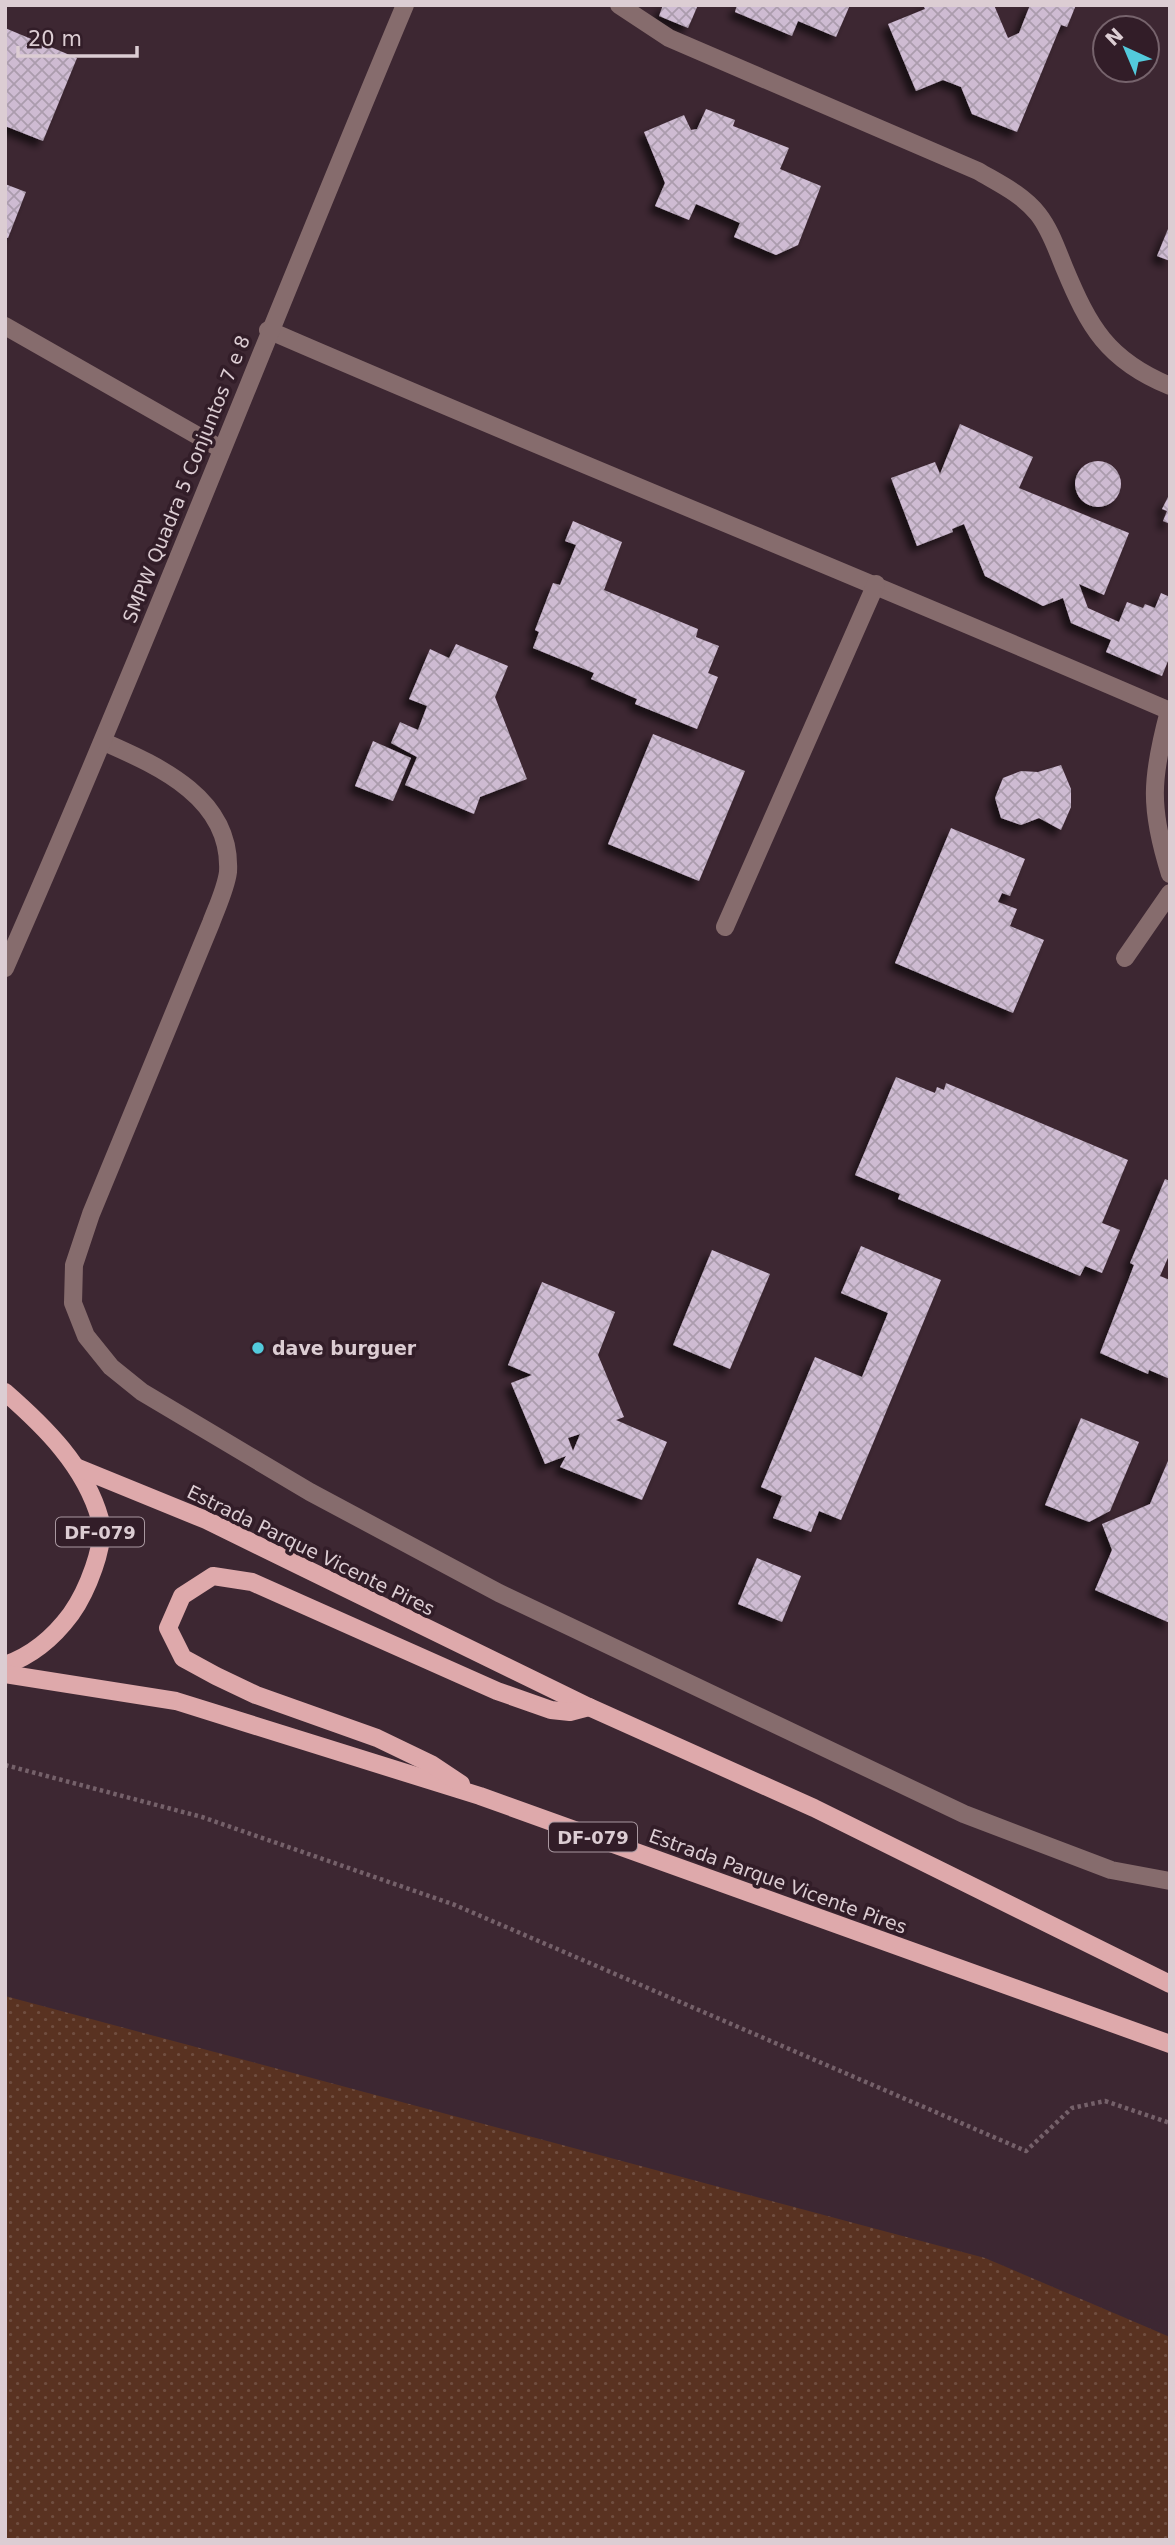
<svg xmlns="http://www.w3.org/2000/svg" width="1175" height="2545" font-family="'DejaVu Sans',sans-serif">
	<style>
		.grass { fill: url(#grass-dots) }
		.building { fill: url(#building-cross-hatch); fill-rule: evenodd; filter: url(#shadow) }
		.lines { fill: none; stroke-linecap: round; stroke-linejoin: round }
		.path { stroke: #75616a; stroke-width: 4.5; stroke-dasharray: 3.5 3.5; stroke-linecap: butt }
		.minor { stroke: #866c6d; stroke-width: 18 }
		.major { stroke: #dea9ab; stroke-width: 18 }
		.poi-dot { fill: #53cadc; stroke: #321d28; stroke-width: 2.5 }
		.labels { text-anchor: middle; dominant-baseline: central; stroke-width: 7; stroke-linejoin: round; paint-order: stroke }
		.shield { fill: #321d28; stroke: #a998a0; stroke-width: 2 }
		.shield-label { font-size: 18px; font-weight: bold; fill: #dccdd3 }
		.street-label { font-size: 19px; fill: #dccdd3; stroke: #321d28 }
		.poi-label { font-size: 19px; font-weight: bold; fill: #dccdd3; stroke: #321d28; text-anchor: start }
	</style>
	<defs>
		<pattern id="grass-dots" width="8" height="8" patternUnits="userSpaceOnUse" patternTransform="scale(1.75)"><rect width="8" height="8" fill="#593221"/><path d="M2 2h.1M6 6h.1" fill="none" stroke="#704e40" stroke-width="1.8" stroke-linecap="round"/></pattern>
		<pattern id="building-cross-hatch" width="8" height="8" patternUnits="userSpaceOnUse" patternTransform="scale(1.75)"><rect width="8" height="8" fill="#cebbd2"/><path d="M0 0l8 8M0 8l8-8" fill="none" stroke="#ab9cad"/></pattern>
		<filter id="shadow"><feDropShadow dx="-6" dy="6" stdDeviation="3.5" flood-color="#0009"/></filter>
	</defs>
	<rect width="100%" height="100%" fill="#3d2732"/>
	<path class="grass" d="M5 1996 985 2258 1170 2337V2540H5Z"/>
	<g class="building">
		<path d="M663 5H698L688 28 659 16Z"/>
		<path d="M737 5H850L836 37 798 21 792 36 735 12Z"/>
		<path d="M923 5H994L1008 38 1019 33 1030 5H1076L1067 27 1061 25 1017 132 972 114 961 87 943 80 916 91 888 24 925 9Z"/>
		<path d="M5 28 77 58 43 141 5 126Z"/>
		<path d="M706 109 735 120 733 126 789 148 780 169 821 186 798 245 776 255 734 237 740 223 696 204 689 220 655 206 665 183 644 132 684 115 691 130 697 129Z"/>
		<path d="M5 184 26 192 8 238 5 237Z"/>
		<path d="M1170 224V261L1157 256Z"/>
		<path d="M960 424 1033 457 1019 488 1129 533 1104 595 1079 584 1088 608 1119 622 1127 602 1143 608 1145 604 1155 608 1161 593 1170 597V656L1162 676 1106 652 1111 640 1071 623 1063 598 1043 606 985 576 964 524 952 529 953 532 917 546 891 478 935 462 940 474Z"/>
		<circle cx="1098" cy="484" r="23"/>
		<path d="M1170 493V524L1163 521 1167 511 1162 509Z"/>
		<path d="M573 521 622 542 604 590 698 629 696 637 719 646 708 673 718 677 697 729 635 704 637 699 591 679 594 673 533 648 539 632 535 630 553 583 560 585 576 545 565 541Z"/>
		<path d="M456 644 508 666 495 697 527 779 480 797 474 814 405 785 417 757 391 743 400 722 418 730 427 706 409 699 430 649 449 658Z"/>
		<path d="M653 734 745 771 699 881 608 844Z"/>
		<path d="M373 741 411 758 393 801 355 786Z"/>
		<path d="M1061 765 1071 789V807L1061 830 1039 818 1021 825 1001 818 995 798 1003 778 1021 771 1038 772Z"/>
		<path d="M951 828 1025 859 1010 896 1002 893 998 902 1017 909 1010 926 1044 940 1013 1013 895 963Z"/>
		<path d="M896 1077 935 1093 937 1087 944 1090 946 1083 1128 1160 1102 1223 1120 1230 1102 1273 1085 1266 1080 1276 898 1199 900 1194 855 1175Z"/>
		<path d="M1165 1179 1170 1181V1253L1160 1276 1170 1280V1379L1149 1370 1148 1374 1100 1353 1134 1265 1130 1263Z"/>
		<path d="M861 1246 941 1280 841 1520 819 1511 811 1532 773 1518 782 1496 761 1487 815 1357 862 1377 888 1313 841 1293Z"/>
		<path d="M712 1250 770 1274 730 1369 673 1345Z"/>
		<path d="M542 1282 615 1312 598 1355 624 1417 616 1420 667 1442 642 1500 560 1467 566 1456 545 1464 511 1383 532 1375 508 1365ZM580 1434 573 1451 568 1438Z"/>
		<path d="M1081 1418 1139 1442 1110 1511 1089 1522 1045 1505Z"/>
		<path d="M1170 1456V1623L1095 1590 1112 1550 1102 1524 1150 1504Z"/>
		<path d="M757 1558 801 1576 782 1622 738 1604Z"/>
	</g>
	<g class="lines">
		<path class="path" d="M5 1765 202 1817 455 1905 1026 2151 1072 2108 1105 2101 1170 2123"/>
		<g class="minor">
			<path d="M619 5 669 38 978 171C1000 184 1022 194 1038 214 1050 229 1057 250 1064 267 1089 327 1107 360 1170 386"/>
			<path d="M5 326 221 449"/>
			<path d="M268 330C568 460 870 581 1170 711"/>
			<path d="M1169 711C1151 778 1149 808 1170 874"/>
			<path d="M104 742C161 767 232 799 228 872 226 888 217 907 211 923L91 1214 74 1265 73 1303 86 1336 111 1367 142 1392 310 1492 499 1593 964 1814 1111 1870 1170 1881"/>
			<path d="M725 927 876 584"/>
			<path d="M1125 958 1170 893"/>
			<path d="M5 968C145 650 270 326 405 5"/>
		</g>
		<g class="major">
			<path d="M5 1392C45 1427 85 1466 100 1519 107 1544 86 1593 71 1614 54 1637 34 1655 5 1665"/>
			<path d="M76 1467 206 1520 589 1707 814 1808 1170 1984"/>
			<path d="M5 1674 176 1701 480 1796 1170 2044"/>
			<path d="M461 1784 431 1764 377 1738 256 1695 216 1676 183 1658 168 1628 182 1596 213 1576 252 1582 497 1691 551 1710 570 1712 589 1707"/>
		</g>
	</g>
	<circle class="poi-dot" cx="258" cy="1348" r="7"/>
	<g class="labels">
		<g class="shield">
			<rect x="56" y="1517.5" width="88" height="29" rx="5"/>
			<rect x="549" y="1822.5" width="88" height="29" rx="5"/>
		</g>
		<g class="shield-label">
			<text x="100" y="1532">DF-079</text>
			<text x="593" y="1837">DF-079</text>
		</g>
		<g class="street-label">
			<text transform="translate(186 479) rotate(-68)">SMPW Quadra 5 Conjuntos 7 e 8</text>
			<text transform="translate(311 1550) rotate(26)">Estrada Parque Vicente Pires</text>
			<text transform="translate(778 1881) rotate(20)">Estrada Parque Vicente Pires</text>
		</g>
		<g class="poi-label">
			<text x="272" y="1348">dave burguer</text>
		</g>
	</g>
	<rect width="1175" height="2545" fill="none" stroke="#dccdd3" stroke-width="14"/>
	<g transform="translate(1126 49) rotate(316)"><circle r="33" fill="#321d28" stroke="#76636c" stroke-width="2"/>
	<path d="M0-5L12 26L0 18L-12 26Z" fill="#53cadc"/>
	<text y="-10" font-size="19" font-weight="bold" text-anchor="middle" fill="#dccdd3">N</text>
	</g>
	<path d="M18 46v10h119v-10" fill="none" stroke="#dccdd3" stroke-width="3.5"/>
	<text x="28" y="46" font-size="21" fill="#dccdd3" stroke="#321d28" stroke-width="5" paint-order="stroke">20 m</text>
</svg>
